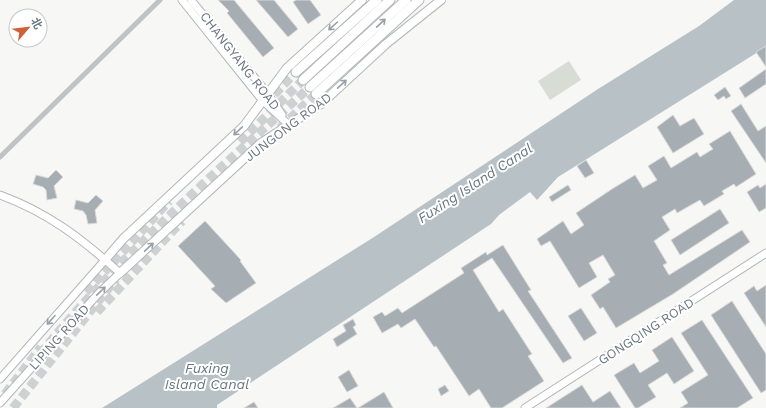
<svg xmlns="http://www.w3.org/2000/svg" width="766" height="408" font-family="'Work Sans','Noto Sans SC',sans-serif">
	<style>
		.green { fill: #d7dcd5 }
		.water { fill: #b8c2c6 }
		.building { fill: #a7aeb3; stroke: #d9d9d7 }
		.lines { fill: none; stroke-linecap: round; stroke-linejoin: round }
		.highway-tunnel { stroke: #cdd1d2; stroke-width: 9; stroke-dasharray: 9 4.5; stroke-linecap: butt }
		.secondary-casing { stroke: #b2b6ba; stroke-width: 9 }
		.primary-casing { stroke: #b3b7ba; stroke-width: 10 }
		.highway-casing { stroke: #b3b6b9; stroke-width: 11 }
		.street { stroke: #bfc3c6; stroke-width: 5 }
		.secondary { stroke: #fff; stroke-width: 7 }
		.primary { stroke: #fff; stroke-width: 8 }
		.highway { stroke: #fff; stroke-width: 9 }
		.oneway { stroke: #97a0a8 }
		.labels { text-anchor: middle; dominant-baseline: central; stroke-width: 4; stroke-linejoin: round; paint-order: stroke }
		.street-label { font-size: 13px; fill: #6a7782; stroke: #fff }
		.water-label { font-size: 14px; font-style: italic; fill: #66777e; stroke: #fff }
	</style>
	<rect width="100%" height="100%" fill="#f7f7f5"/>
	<path class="green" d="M569 61 581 80 550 100 538 81Z"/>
	<path class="water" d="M734 0H766V47L558 177 537 200 530 192 499 215 491 224 217 405V408H102L374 237 598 89 699 26Z"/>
	<g class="building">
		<path d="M218 0H234L274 48 263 57 227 13 229 11Z"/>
		<path d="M256 0H274L298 29 288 37Z"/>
		<path d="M296 0H310L321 15 308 24 293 2Z"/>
		<path d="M766 46V67L756 52Z"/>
		<path d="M766 69V84L745 98 739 88Z"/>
		<path d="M725 87 731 96 726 99 724 96 718 100 714 95Z"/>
		<path d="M741 104 758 131 766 126V163L731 111Z"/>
		<path d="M673 115 680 126 694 118 704 134 673 153 657 127Z"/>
		<path d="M730 131 756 174 736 187 734 184 722 191 724 194 704 206 700 200 677 213 675 209 662 217 670 230 654 241 667 263 663 265 669 275 742 230 750 242 673 294 616 328 603 307 600 309 591 295 610 282 608 279 615 275 603 255 589 263 597 277 579 288 550 241 541 246 537 239 563 221 571 234 584 225 576 213 612 189 635 175 643 188 657 180 648 166 664 156 671 168 697 152 700 157 713 149 709 144Z"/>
		<path d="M586 160 594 173 585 178 577 166Z"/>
		<path d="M56 170 63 177 54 186 57 198 47 200 46 190 43 187 33 184 36 175 48 178Z"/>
		<path d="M766 184V208L759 212 747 192 758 185 760 188Z"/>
		<path d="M568 185 571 190 552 202 549 197Z"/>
		<path d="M96 195 103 201 95 210 97 223 88 224 86 215 83 211 74 209 76 200 88 203Z"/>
		<path d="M720 209 729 223 680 255 671 240Z"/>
		<path d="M205 221 241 260 240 261 256 283 226 303 211 289 215 286 178 246Z"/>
		<path d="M503 245 531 290 528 291 572 358 563 363 492 258 473 270 499 312 503 309 532 354 528 356 544 381 502 408H491L479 389 469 396 436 346 434 347 415 319 401 328 398 324 382 333 373 317 382 312 385 316 398 308 402 313 464 273 461 268 486 252 487 255Z"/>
		<path d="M766 285V327L744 293 754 286 757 291Z"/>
		<path d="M732 301 766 354V390L761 393 711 315Z"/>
		<path d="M581 308 597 333 584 341 568 316Z"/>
		<path d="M353 319 356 325 353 327 357 334 337 347 333 339 346 331 343 325Z"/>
		<path d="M702 320 753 398 737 408H680L688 403 681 392 708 375 681 333Z"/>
		<path d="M672 337 694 371 674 384 667 373 648 385 656 397 638 408H635L614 375 634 363 640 373 659 361 652 350Z"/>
		<path d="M349 370 358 386 347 392 338 377Z"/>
		<path d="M445 385 449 391 441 396 438 389Z"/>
		<path d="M582 385 593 402 610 391 621 408H546Z"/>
		<path d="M384 392 393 408H358Z"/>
		<path d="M350 398 357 408H333Z"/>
		<path d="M254 402 258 408H244Z"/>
	</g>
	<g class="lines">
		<g class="highway-tunnel">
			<path d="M265 104 296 72"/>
			<path d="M280 128 316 94"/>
			<path d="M240 142 303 80"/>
			<path d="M86 292 169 201"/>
			<path d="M97 312 182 221"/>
			<path d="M40 354C120 255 216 172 310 87"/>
			<path d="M5 394 41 347"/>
			<path d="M13 408 116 279"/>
		</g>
		<g class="secondary-casing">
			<g id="secondary">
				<path d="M182 0 263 101 289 125"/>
				<path d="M191 0 268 94 282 115"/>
				<path d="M0 195C49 213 82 239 120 273L98 294 0 403"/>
				<path d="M0 379 105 260"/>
				<path d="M525 408 766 253"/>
			</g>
		</g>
		<g class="primary-casing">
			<g id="primary">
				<path d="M105 260 123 239 244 126 287 68 362 0"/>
				<path d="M120 273 261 143 321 104 386 44 441 0"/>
			</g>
		</g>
		<g class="highway-casing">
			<g id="highway">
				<path d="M296 72 377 0"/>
				<path d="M303 80 390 0"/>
				<path d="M310 87 406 0"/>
				<path d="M316 94 419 0"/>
			</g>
		</g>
		<path class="street" d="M0 157 160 0"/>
		<use href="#secondary" class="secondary"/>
		<use href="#primary" class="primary"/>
		<use href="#highway" class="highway"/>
	</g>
	<defs><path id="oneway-shaft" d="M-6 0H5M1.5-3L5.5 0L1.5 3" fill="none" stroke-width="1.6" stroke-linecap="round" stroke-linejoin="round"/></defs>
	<g class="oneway">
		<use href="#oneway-shaft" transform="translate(381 23) rotate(-43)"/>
		<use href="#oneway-shaft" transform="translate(333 26) rotate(138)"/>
		<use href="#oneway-shaft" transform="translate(342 84) rotate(-43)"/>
		<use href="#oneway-shaft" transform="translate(238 131) rotate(137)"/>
		<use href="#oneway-shaft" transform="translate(149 247) rotate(-43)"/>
		<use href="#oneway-shaft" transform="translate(101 291) rotate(-44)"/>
		<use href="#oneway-shaft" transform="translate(51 320) rotate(132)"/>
	</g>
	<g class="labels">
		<g class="street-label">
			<text transform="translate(240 61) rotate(52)">CHANGYANG ROAD</text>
			<text transform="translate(288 127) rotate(-37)">JUNGONG ROAD</text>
			<text transform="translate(646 331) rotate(-33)">GONGQING ROAD</text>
			<text transform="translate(59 337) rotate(-48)">LIPING ROAD</text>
		</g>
		<g class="water-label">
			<text transform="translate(475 183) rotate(-33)">Fuxing Island Canal</text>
			<text x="207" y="368">Fuxing<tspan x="207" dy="16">Island Canal</tspan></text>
		</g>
	</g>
	<g transform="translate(28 28) rotate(62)"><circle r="19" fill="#ffffff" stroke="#c3c9cd"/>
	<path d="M0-3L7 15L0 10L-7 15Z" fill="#cf623d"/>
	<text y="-6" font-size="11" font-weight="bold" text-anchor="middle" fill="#6a7782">北</text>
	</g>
</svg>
